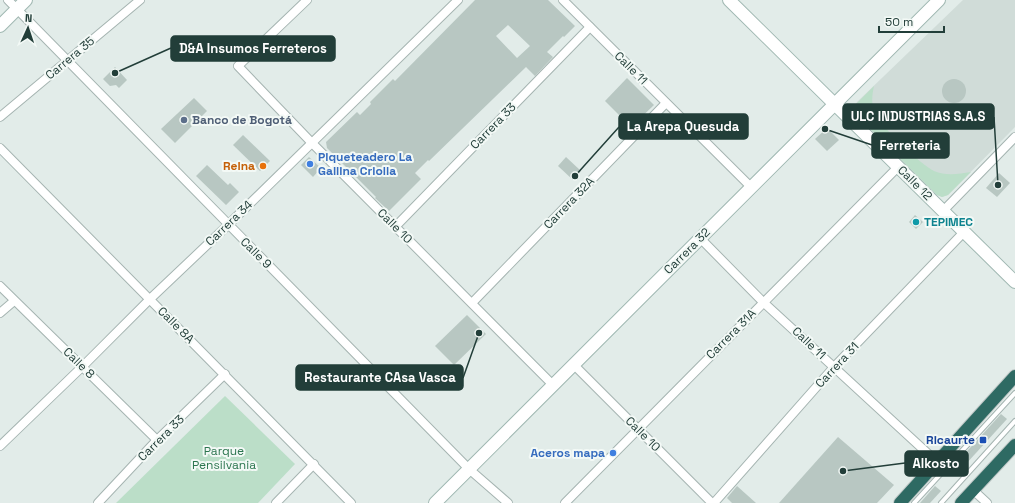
<svg xmlns="http://www.w3.org/2000/svg" width="1015" height="503" font-family="'Space Grotesk',sans-serif">
	<style>
		.built { fill: #d0dcd8 }
		.green { fill: #bbdec8 }
		.building { fill: #b8c7c2; fill-rule: evenodd }
		.lines { fill: none; stroke-linecap: round; stroke-linejoin: round }
		.lane-casing { stroke: #a5b4b1; stroke-width: 6 }
		.street-casing { stroke: #a5b4b1; stroke-width: 10 }
		.secondary-casing { stroke: #a0b8b2; stroke-width: 14 }
		.highway-casing { stroke: #c1c9c8; stroke-width: 14 }
		.lane { stroke: #fff; stroke-width: 4 }
		.street { stroke: #fff; stroke-width: 8 }
		.secondary { stroke: #fff; stroke-width: 12 }
		.highway { stroke: #2e6a63; stroke-width: 12 }
		.service-dot { fill: #5c6f8a; stroke: #f3f9f6; stroke-width: 1.5 }
		.shop-dot { fill: #3f7fe0; stroke: #f3f9f6; stroke-width: 1.5 }
		.food-dot { fill: #e8710a; stroke: #f3f9f6; stroke-width: 1.5 }
		.culture-dot { fill: #0f9aa8; stroke: #f3f9f6; stroke-width: 1.5 }
		.transit-dot { fill: #1a4fb4; stroke: #f3f9f6; stroke-width: 1.5 }
		.labels { text-anchor: middle; dominant-baseline: central; stroke-width: 4; stroke-linejoin: round; paint-order: stroke }
		.street-label { font-size: 12px; fill: #223e39; stroke: #f3f9f6 }
		.service-label { font-size: 12px; font-weight: bold; fill: #4e5e75; stroke: #f3f9f6; text-anchor: start }
		.shop-label { font-size: 12px; font-weight: bold; fill: #366cbe; stroke: #f3f9f6; text-anchor: start }
		.food-label { font-size: 12px; font-weight: bold; fill: #c56008; stroke: #f3f9f6; text-anchor: end }
		.culture-label { font-size: 12px; font-weight: bold; fill: #0d838f; stroke: #f3f9f6; text-anchor: start }
		.transit-label { font-size: 12px; font-weight: bold; fill: #164399; stroke: #f3f9f6; text-anchor: end }
		.park-label { font-size: 12px; fill: #2c754f; stroke: #f3f9f6 }
		.leader { fill: none; stroke: #223e39; stroke-width: 1.5 }
		.callout-dot { fill: #223e39; stroke: #f3f9f6; stroke-width: 1.5 }
		.callout { fill: #223e39; stroke: #223e39; stroke-width: 1.5 }
		.callout-label { font-size: 13px; text-anchor: middle; font-weight: bold; fill: #fff }
	</style>
	<rect width="100%" height="100%" fill="#e2ece9"/>
	<path class="built" d="M963 0H1015V127L948 195 942 197 937 195 855 114 854 108 857 102Z"/>
	<g class="green">
		<path d="M874 86C872 95 871 104 875 113 880 126 921 165 934 171 946 176 958 174 971 172L948 195 942 197 937 195 855 114 854 108 855 105Z"/>
		<path d="M225 396 295 464 258 503H116Z"/>
	</g>
	<g class="building">
		<path d="M475 0H548L575 26 564 37 563 36 547 52 553 57 535 76 526 67 429 161 428 160 415 173 421 179 389 211 375 198 376 197 327 148 326 142 357 112 360 115 371 104 370 102 393 79 395 81ZM508 25 530 46 517 58 496 36Z"/>
		<path d="M115 67 127 80 119 88 116 85 110 86 103 79Z"/>
		<path d="M627 78 654 105 631 127 605 101Z"/>
		<circle cx="954" cy="91" r="12"/>
		<path d="M194 98 207 111 175 143 161 129Z"/>
		<path d="M827 128 839 140 827 151 815 139Z"/>
		<path d="M243 135 270 161 260 171 233 145Z"/>
		<path d="M309 157 321 168 313 177 301 165Z"/>
		<path d="M566 157 581 171 573 180 558 166Z"/>
		<path d="M207 165 228 185 230 183 239 192 226 205 196 176Z"/>
		<path d="M999 173 1010 183 997 197 986 188Z"/>
		<path d="M915 215 923 222 916 229 909 222Z"/>
		<path d="M467 315 486 334 454 365 435 346Z"/>
		<path d="M1001 414 1007 419 965 465 959 460Z"/>
		<path d="M838 437 894 485 877 503H779Z"/>
		<path d="M737 486 756 503H732L727 498Z"/>
		<path d="M935 486 941 491 930 503H920Z"/>
	</g>
	<g class="lines">
		<g class="lane-casing">
			<g id="lane">
				<path d="M914 503 1015 393"/>
				<path d="M941 503 1015 421"/>
			</g>
		</g>
		<g class="street-casing">
			<g id="street">
				<path d="M8 0 469 469 508 503"/>
				<path d="M307 0 238 66 311 142 553 385"/>
				<path d="M563 0 751 187"/>
				<path d="M0 117 140 0"/>
				<path d="M0 148 351 503"/>
				<path d="M943 211 1015 137"/>
				<path d="M396 226 590 27"/>
				<path d="M700 238 763 302 937 462"/>
				<path d="M0 286 157 440"/>
				<path d="M472 303 666 103"/>
				<path d="M0 313 14 301"/>
				<path d="M574 365 712 503"/>
				<path d="M0 446 83 366 150 299 228 225 458 0"/>
				<path d="M973 490 987 503"/>
				<path d="M98 503 157 440 225 374"/>
				<path d="M276 503 314 464"/>
				<path d="M565 503 898 167"/>
				<path d="M714 503 834 367 964 232"/>
			</g>
		</g>
		<g class="secondary-casing">
			<g id="secondary">
				<path d="M729 0 1015 282"/>
				<path d="M0 26 26 0"/>
				<path d="M435 503 939 0"/>
			</g>
		</g>
		<g class="highway-casing">
			<g id="highway">
				<path d="M900 503 1015 376"/>
				<path d="M961 503 1015 445"/>
			</g>
		</g>
		<use href="#lane" class="lane"/>
		<use href="#street" class="street"/>
		<use href="#secondary" class="secondary"/>
		<use href="#highway" class="highway"/>
	</g>
	<circle class="service-dot" cx="184" cy="120" r="4"/>
	<g class="shop-dot">
		<circle cx="310" cy="164" r="4"/>
		<circle cx="613" cy="453" r="4"/>
	</g>
	<circle class="food-dot" cx="263" cy="166" r="4"/>
	<circle class="culture-dot" cx="916" cy="222" r="4"/>
	<rect class="transit-dot" x="979" y="436" width="8" height="8" rx="2"/>
	<g class="labels">
		<g class="street-label">
			<text transform="translate(70 58) rotate(-40)">Carrera 35</text>
			<text transform="translate(631 68) rotate(45)">Calle 11</text>
			<text transform="translate(493 126) rotate(-46)">Carrera 33</text>
			<text transform="translate(915 183) rotate(45)">Calle 12</text>
			<text transform="translate(569 203) rotate(-46)">Carrera 32A</text>
			<text transform="translate(229 223) rotate(-44)">Carrera 34</text>
			<text transform="translate(395 226) rotate(45)">Calle 10</text>
			<text transform="translate(687 251) rotate(-45)">Carrera 32</text>
			<text transform="translate(256 253) rotate(45)">Calle 9</text>
			<text transform="translate(176 325) rotate(45)">Calle 8A</text>
			<text transform="translate(731 334) rotate(-45)">Carrera 31A</text>
			<text transform="translate(809 343) rotate(43)">Calle 11</text>
			<text transform="translate(79 363) rotate(44)">Calle 8</text>
			<text transform="translate(837 365) rotate(-47)">Carrera 31</text>
			<text transform="translate(643 434) rotate(45)">Calle 10</text>
			<text transform="translate(161 438) rotate(-45)">Carrera 33</text>
		</g>
		<g class="service-label">
			<text x="192" y="120">Banco de Bogotá</text>
		</g>
		<g class="shop-label">
			<text x="318" y="157">Piqueteadero La<tspan x="318" dy="14">Gallina Criolla</tspan></text>
			<text x="605" y="453" text-anchor="end">Aceros mapa</text>
		</g>
		<g class="food-label">
			<text x="255" y="166">Reina</text>
		</g>
		<g class="culture-label">
			<text x="924" y="222">TEPIMEC</text>
		</g>
		<g class="transit-label">
			<text x="975" y="440">Ricaurte</text>
		</g>
		<g class="park-label">
			<text x="224" y="451">Parque<tspan x="224" dy="14">Pensilvania</tspan></text>
		</g>
	</g>
	<path class="leader" d="M115 73L171 48M998 185L994 117M575 176L619 127M825 129L872 145M479 333L463 378M843 471L905 463"/>
	<g class="callout-dot">
		<circle cx="115" cy="73" r="4"/>
		<circle cx="998" cy="185" r="4"/>
		<circle cx="575" cy="176" r="4"/>
		<circle cx="825" cy="129" r="4"/>
		<circle cx="479" cy="333" r="4"/>
		<circle cx="843" cy="471" r="4"/>
	</g>
	<g class="callout">
		<rect x="171" y="36" width="164" height="25" rx="4"/>
		<rect x="843" y="104" width="151" height="25" rx="4"/>
		<rect x="619" y="114" width="129" height="25" rx="4"/>
		<rect x="872" y="133" width="77" height="25" rx="4"/>
		<rect x="296" y="365" width="167" height="25" rx="4"/>
		<rect x="905" y="451" width="63" height="25" rx="4"/>
	</g>
	<g class="callout-label">
		<text x="253" y="53">D&amp;A Insumos Ferreteros</text>
		<text x="918" y="121">ULC INDUSTRIAS S.A.S</text>
		<text x="683" y="131">La Arepa Quesuda</text>
		<text x="910" y="150">Ferreteria</text>
		<text x="380" y="382">Restaurante CAsa Vasca</text>
		<text x="936" y="468">Alkosto</text>
	</g>
	<g transform="translate(28 28) rotate(3)" stroke="#f3f9f6" stroke-width="3" paint-order="stroke">
	<path d="M0-3L7 15L0 10L-7 15Z" fill="#223e39"/>
	<text y="-6" font-size="11" font-weight="bold" text-anchor="middle" fill="#223e39">N</text>
	</g>
	<path d="M879 26v6h65v-6" fill="none" stroke="#223e39" stroke-width="2"/>
	<text x="885" y="26" font-size="12" fill="#223e39" stroke="#f3f9f6" stroke-width="3" paint-order="stroke">50 m</text>
</svg>
